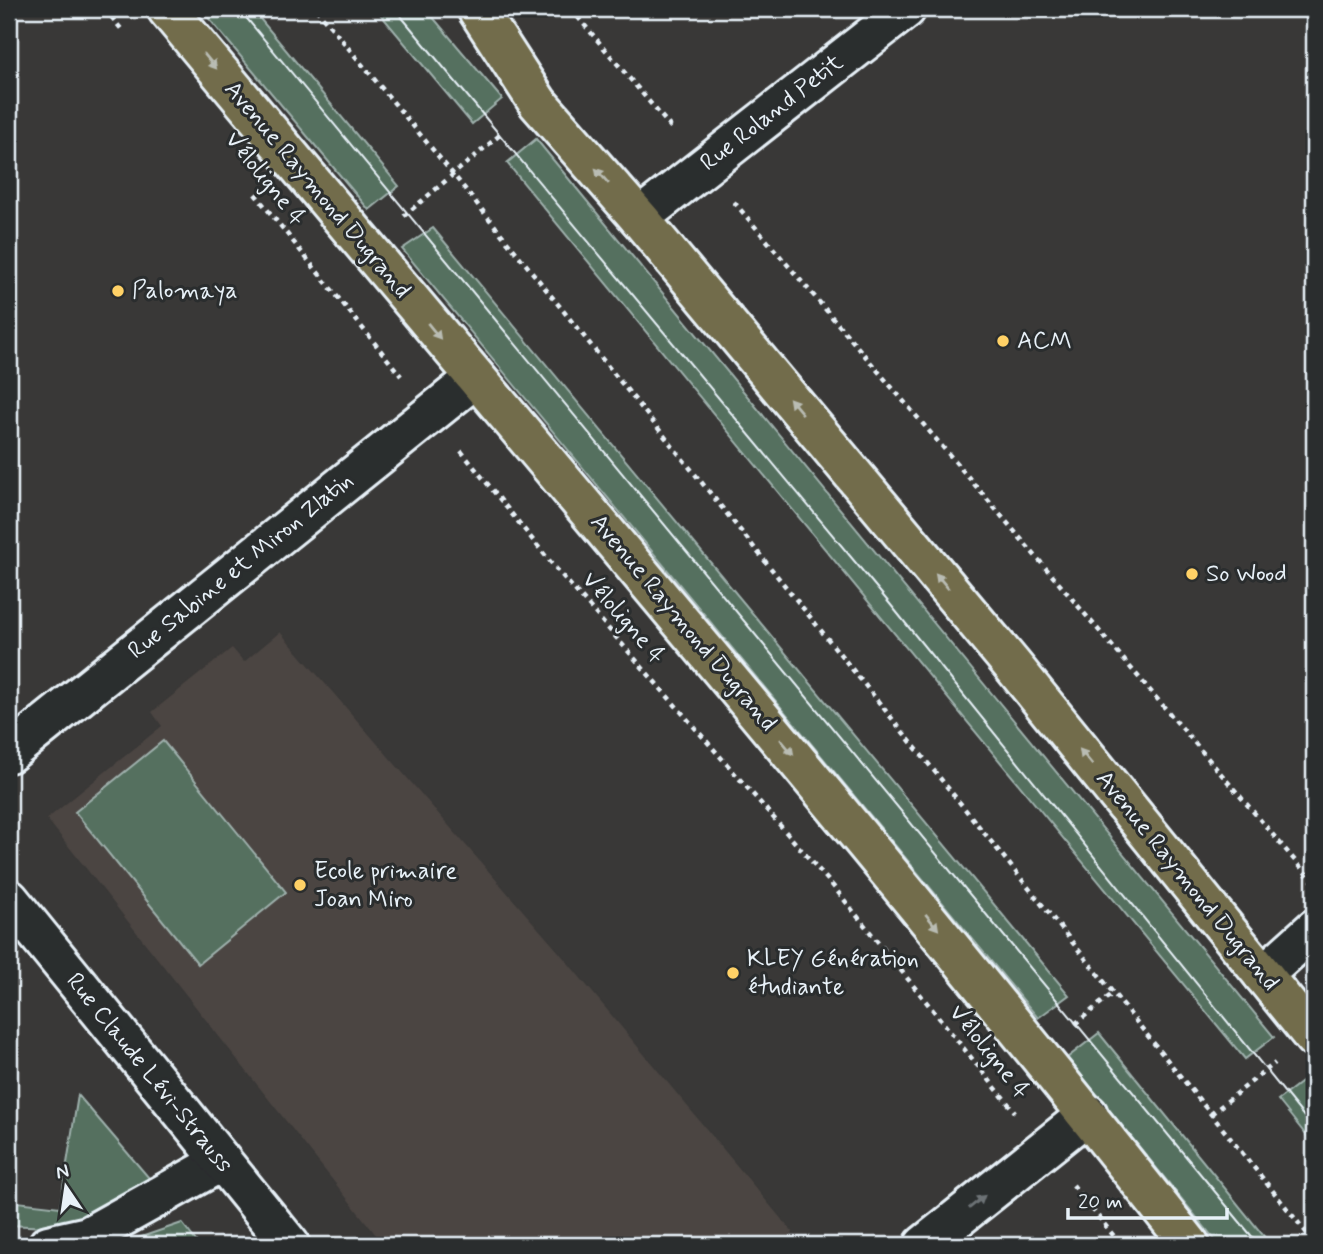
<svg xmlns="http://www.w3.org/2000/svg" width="1323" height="1254" font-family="Mynerve,sans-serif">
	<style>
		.built { fill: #4b4542 }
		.green { fill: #54705f; stroke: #9eb0ac; stroke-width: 2 }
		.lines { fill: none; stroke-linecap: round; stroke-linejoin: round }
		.pedestrian-casing { stroke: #e8f1f8; stroke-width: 44 }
		.minor-casing { stroke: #e8f1f8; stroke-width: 44 }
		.primary-casing { stroke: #e8f1f8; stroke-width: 44 }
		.path { stroke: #e8f1f8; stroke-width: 4.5; stroke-dasharray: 5 5; stroke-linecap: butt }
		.pedestrian { stroke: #2a2d2e; stroke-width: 38 }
		.minor { stroke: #2a2d2e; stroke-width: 38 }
		.primary { stroke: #726c4b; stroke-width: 38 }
		.tram { stroke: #e8f1f8; stroke-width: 2 }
		.oneway { fill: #b9bcb3 }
		.oneway2 { fill: #6c7275 }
		.poi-dot { fill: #ffd166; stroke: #2a2d2e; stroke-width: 2.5 }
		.labels { text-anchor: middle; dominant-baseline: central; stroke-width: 6; stroke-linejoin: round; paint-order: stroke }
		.street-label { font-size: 24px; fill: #e8f1f8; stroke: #2a2d2e }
		.poi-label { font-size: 24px; fill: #e8f1f8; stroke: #2a2d2e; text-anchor: start }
	</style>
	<rect width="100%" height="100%" fill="#393837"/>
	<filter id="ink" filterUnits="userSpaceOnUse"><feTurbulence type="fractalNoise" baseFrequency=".0143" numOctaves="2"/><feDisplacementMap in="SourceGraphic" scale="14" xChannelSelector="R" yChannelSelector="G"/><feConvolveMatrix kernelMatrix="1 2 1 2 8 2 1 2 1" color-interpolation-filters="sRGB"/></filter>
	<g filter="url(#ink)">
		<path class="built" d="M280 632 558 951 793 1233 777 1245H384L47 819 162 726 152 712 232 648 244 662Z"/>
		<g class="green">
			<path d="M201 9H252L399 186 369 210Z"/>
			<path d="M376 9H426L502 99 472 124Z"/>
			<path d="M536 139 1274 1037 1245 1059 507 163Z"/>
			<path d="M433 228 1069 995 1038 1018 402 249Z"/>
			<path d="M163 741 286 892 198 964 75 812Z"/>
			<path d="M1099 1033 1271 1245H1219L1067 1058Z"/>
			<path d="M1308 1077 1314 1085V1145L1278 1100Z"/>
			<path d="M78 1095 155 1185 86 1229 9 1225V1201L60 1207Z"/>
			<path d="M182 1223 199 1245H118Z"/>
		</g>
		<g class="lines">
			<g class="pedestrian-casing">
				<g id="pedestrian">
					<path d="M9 753 474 379"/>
					<path d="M48 1245 88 1236 221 1162"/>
				</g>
			</g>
			<g class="minor-casing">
				<g id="minor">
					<path d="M639 218 906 9"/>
					<path d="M9 899 290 1245"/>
					<path d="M1263 975 1314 929"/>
					<path d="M924 1245 1088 1114"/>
				</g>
			</g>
			<g class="primary-casing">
				<g id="primary">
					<path d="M167 9C509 420 859 825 1190 1245"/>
					<path d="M477 9 538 103 639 218 1013 666 1314 1038"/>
				</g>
			</g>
			<g class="path">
				<path d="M105 9 122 30"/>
				<path d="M316 9 453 174 1314 1242"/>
				<path d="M571 9 674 131"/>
				<path d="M255 194 401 376"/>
				<path d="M734 202 1314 883"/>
				<path d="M404 216 501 134"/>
				<path d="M461 451 553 565 833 886 1015 1112"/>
				<path d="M1075 1024 1112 994"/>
				<path d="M1211 1114 1275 1063"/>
				<path d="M1073 1185 1121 1245"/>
			</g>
			<use href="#pedestrian" class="pedestrian"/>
			<use href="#minor" class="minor"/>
			<use href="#primary" class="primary"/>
			<g class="tram">
				<path d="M239 9 1259 1245"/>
				<path d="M395 9 890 604 1314 1129"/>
			</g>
		</g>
		<defs><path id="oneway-solid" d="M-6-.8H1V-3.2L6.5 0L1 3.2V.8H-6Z" transform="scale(1.75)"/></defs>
		<g class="oneway">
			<use href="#oneway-solid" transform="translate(210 61) rotate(50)"/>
			<use href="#oneway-solid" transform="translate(602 176) rotate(-131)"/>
			<use href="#oneway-solid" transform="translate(434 331) rotate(51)"/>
			<use href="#oneway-solid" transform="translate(796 406) rotate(-130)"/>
			<use href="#oneway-solid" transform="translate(942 581) rotate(-130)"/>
			<use href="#oneway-solid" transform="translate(787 747) rotate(50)"/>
			<use href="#oneway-solid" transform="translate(1086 757) rotate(-129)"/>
			<use href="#oneway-solid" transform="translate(932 922) rotate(51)"/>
		</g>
		<use class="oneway2" href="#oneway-solid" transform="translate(977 1202) rotate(-39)"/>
	</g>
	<g class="poi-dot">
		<circle cx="118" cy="291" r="7"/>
		<circle cx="1003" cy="341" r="7"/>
		<circle cx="1192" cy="574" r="7"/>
		<circle cx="300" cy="885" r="7"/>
		<circle cx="733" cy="973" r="7"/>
	</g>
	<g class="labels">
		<g class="street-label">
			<text transform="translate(772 113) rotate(-38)">Rue Roland Petit</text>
			<text transform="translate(265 179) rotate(51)">Véloligne 4</text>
			<text transform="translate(317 190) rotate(50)">Avenue Raymond Dugrand</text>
			<text transform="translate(241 566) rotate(-39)">Rue Sabine et Miron Zlatin</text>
			<text transform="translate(623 618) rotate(49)">Véloligne 4</text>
			<text transform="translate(683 623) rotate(50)">Avenue Raymond Dugrand</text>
			<text transform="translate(1187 881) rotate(51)">Avenue Raymond Dugrand</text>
			<text transform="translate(989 1052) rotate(51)">Véloligne 4</text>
			<text transform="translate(149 1073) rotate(51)">Rue Claude Lévi-Strauss</text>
		</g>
		<g class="poi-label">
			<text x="132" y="291">Palomaya</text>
			<text x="1017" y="341">ACM</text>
			<text x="1206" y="574">So Wood</text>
			<text x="314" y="871">Ecole primaire<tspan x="314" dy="28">Joan Miro</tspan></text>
			<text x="747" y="959">KLEY Génération<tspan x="747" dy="28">étudiante</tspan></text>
		</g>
	</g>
	<rect width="1323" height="1254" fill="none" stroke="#2a2d2e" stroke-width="35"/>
	<rect x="18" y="18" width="1288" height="1219" fill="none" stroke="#e8f1f8" stroke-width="2.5" filter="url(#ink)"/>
	<g transform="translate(66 1187) rotate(347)" stroke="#2a2d2e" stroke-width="5" paint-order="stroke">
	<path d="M0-5L12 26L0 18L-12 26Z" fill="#e8f1f8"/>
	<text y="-10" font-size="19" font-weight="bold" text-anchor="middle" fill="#e8f1f8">N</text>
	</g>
	<path d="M1068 1208v10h159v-10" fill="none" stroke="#e8f1f8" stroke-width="3.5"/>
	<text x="1078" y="1208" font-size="21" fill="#e8f1f8" stroke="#2a2d2e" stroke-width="5" paint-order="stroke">20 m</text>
</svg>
